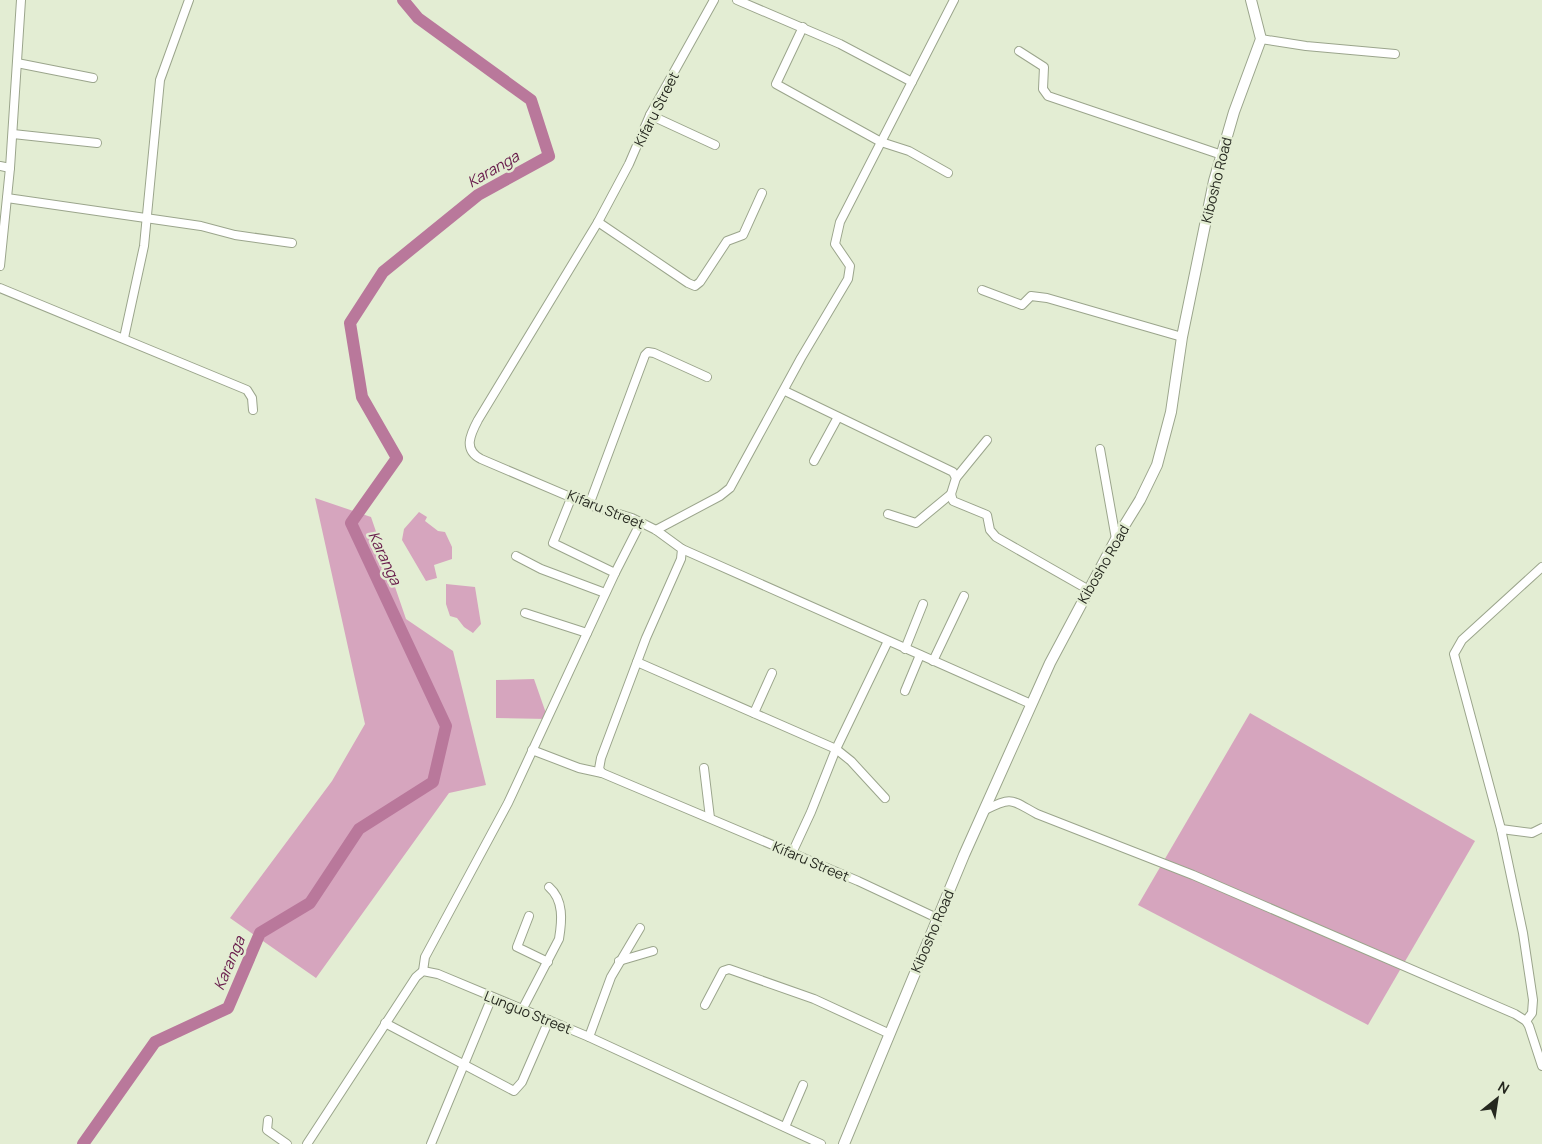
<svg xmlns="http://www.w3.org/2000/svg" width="1542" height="1144" font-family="Manrope,sans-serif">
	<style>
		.green { fill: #d6a5be }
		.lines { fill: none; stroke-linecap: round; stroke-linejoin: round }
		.river { stroke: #b9789b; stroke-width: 12 }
		.minor-casing { stroke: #9ba58c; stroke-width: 10 }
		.secondary-casing { stroke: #9ba58c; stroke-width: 12 }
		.minor { stroke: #fff; stroke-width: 8 }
		.secondary { stroke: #fff; stroke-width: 10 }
		.labels { text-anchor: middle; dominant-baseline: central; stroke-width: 5; stroke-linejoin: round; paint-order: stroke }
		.street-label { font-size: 14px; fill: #25281f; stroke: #e3edd3 }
		.water-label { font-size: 15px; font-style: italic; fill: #661849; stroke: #e3edd3 }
	</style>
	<rect width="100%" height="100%" fill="#e3edd3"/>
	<g class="green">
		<path d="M315 498 371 517 406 619 453 651 486 785 449 793 316 978 230 918 332 781 365 724Z"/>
		<path d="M419 512 427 517 425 521 438 531 445 532 452 547V559L434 565 437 578 426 581 402 540 404 529Z"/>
		<path d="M446 584 475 587 481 624 473 633 464 627 457 618 450 616 446 604Z"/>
		<path d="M534 679 548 719 496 718V680Z"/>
		<path d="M1250 713 1475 841 1368 1025 1138 905Z"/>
	</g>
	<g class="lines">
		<path class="river" d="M83 1144 155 1042 228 1008 260 933 310 903 359 829 433 782 446 726 351 523 397 458 362 397 350 323 383 272 478 195 549 156 531 100 418 18 403 0"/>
		<g class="minor-casing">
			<g id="minor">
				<path d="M714 0 650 115 629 164 598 222 478 420C470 435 463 450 481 459L589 505 632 518 656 530 682 549 681 559 646 638 601 758 599 769 602 773 858 881 937 918"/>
				<path d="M737 0 840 44 912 82"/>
				<path d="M803 27 776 84 881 142 909 151 948 173"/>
				<path d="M1261 39 1306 46 1395 54"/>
				<path d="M1019 51 1044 67 1043 89 1048 96 1222 155"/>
				<path d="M17 63 93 78"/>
				<path d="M650 115 715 145"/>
				<path d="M13 134 97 143"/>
				<path d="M0 166 10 168"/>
				<path d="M7 198 201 226 235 235 292 243"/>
				<path d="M598 222 688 283 695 286 700 282 727 241 743 235 762 193"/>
				<path d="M0 266 10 168 21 0"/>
				<path d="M0 288 247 390 252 398 253 410"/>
				<path d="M982 290 1022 305 1031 296 1047 298 1182 337"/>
				<path d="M124 338 144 246 160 80 189 0"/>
				<path d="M785 391 953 472 956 478 951 494 953 501 987 515 990 530 996 537 1089 590"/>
				<path d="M1100 449 1116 539"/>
				<path d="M814 461 838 417"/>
				<path d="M956 478 987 440"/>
				<path d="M589 505 645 355 648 352 654 353 707 377"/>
				<path d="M888 514 916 523 951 494"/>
				<path d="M656 530 720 496 730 488 801 358 848 279 850 266 835 244 840 222 954 0"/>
				<path d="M682 549 1031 704"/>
				<path d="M516 556 541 569 605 593"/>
				<path d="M615 573 641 522"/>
				<path d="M525 613 587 633"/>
				<path d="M905 649 923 604"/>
				<path d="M933 661 964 596"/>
				<path d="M637 662 836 749 851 761 885 798"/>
				<path d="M905 691 920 655"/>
				<path d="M754 713 772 673"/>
				<path d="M532 750 579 768 602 773"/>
				<path d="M704 768 710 818"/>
				<path d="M985 810C1013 796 1011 800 1037 814L1193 875 1515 1014 1526 1021 1529 1026 1542 1066"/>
				<path d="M1501 829 1532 833 1542 828"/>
				<path d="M792 853 811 812 836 749 888 641"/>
				<path d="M529 916 517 947 548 962"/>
				<path d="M619 961 653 951"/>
				<path d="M423 971 425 957 508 803 615 573 553 543 572 496"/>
				<path d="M705 1005 723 971 729 969 814 999 890 1034"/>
				<path d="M523 1008 559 939C562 921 564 900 549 887"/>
				<path d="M1526 1021 1532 1013 1533 1000 1523 933 1501 829 1454 654 1462 640 1542 567"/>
				<path d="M385 1023 514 1091 522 1082 549 1020"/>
				<path d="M589 1037 611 977 640 928"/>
				<path d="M268 1120 267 1130 287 1144"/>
				<path d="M785 1127 803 1085"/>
				<path d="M307 1144 416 977 423 971 438 974 589 1037 821 1144"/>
				<path d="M431 1144 492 997"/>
			</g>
		</g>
		<g class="secondary-casing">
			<path id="secondary" d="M844 1144 964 855 1050 663 1116 539 1140 500 1157 465 1171 412 1182 337 1214 181 1234 112 1261 39 1251 0"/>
		</g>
		<use href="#minor" class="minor"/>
		<use href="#secondary" class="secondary"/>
	</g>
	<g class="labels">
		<g class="street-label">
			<text transform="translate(656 109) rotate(-63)">Kifaru Street</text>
			<text transform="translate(1216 180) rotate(-76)">Kibosho Road</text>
			<text transform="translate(606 509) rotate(22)">Kifaru Street</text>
			<text transform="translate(1103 564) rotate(-60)">Kibosho Road</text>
			<text transform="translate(811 861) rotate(23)">Kifaru Street</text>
			<text transform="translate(932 931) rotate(-67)">Kibosho Road</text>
			<text transform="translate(528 1012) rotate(22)">Lunguo Street</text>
		</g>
		<g class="water-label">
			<text transform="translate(493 169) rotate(-30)">Karanga</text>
			<text transform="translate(385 558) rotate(65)">Karanga</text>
			<text transform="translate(229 963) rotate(-67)">Karanga</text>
		</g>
	</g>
	<g transform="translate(1497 1099) rotate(30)" stroke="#e3edd3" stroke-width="4" paint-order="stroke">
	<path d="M0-4L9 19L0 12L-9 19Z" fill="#25281f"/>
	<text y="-8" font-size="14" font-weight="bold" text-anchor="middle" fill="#25281f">N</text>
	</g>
</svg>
